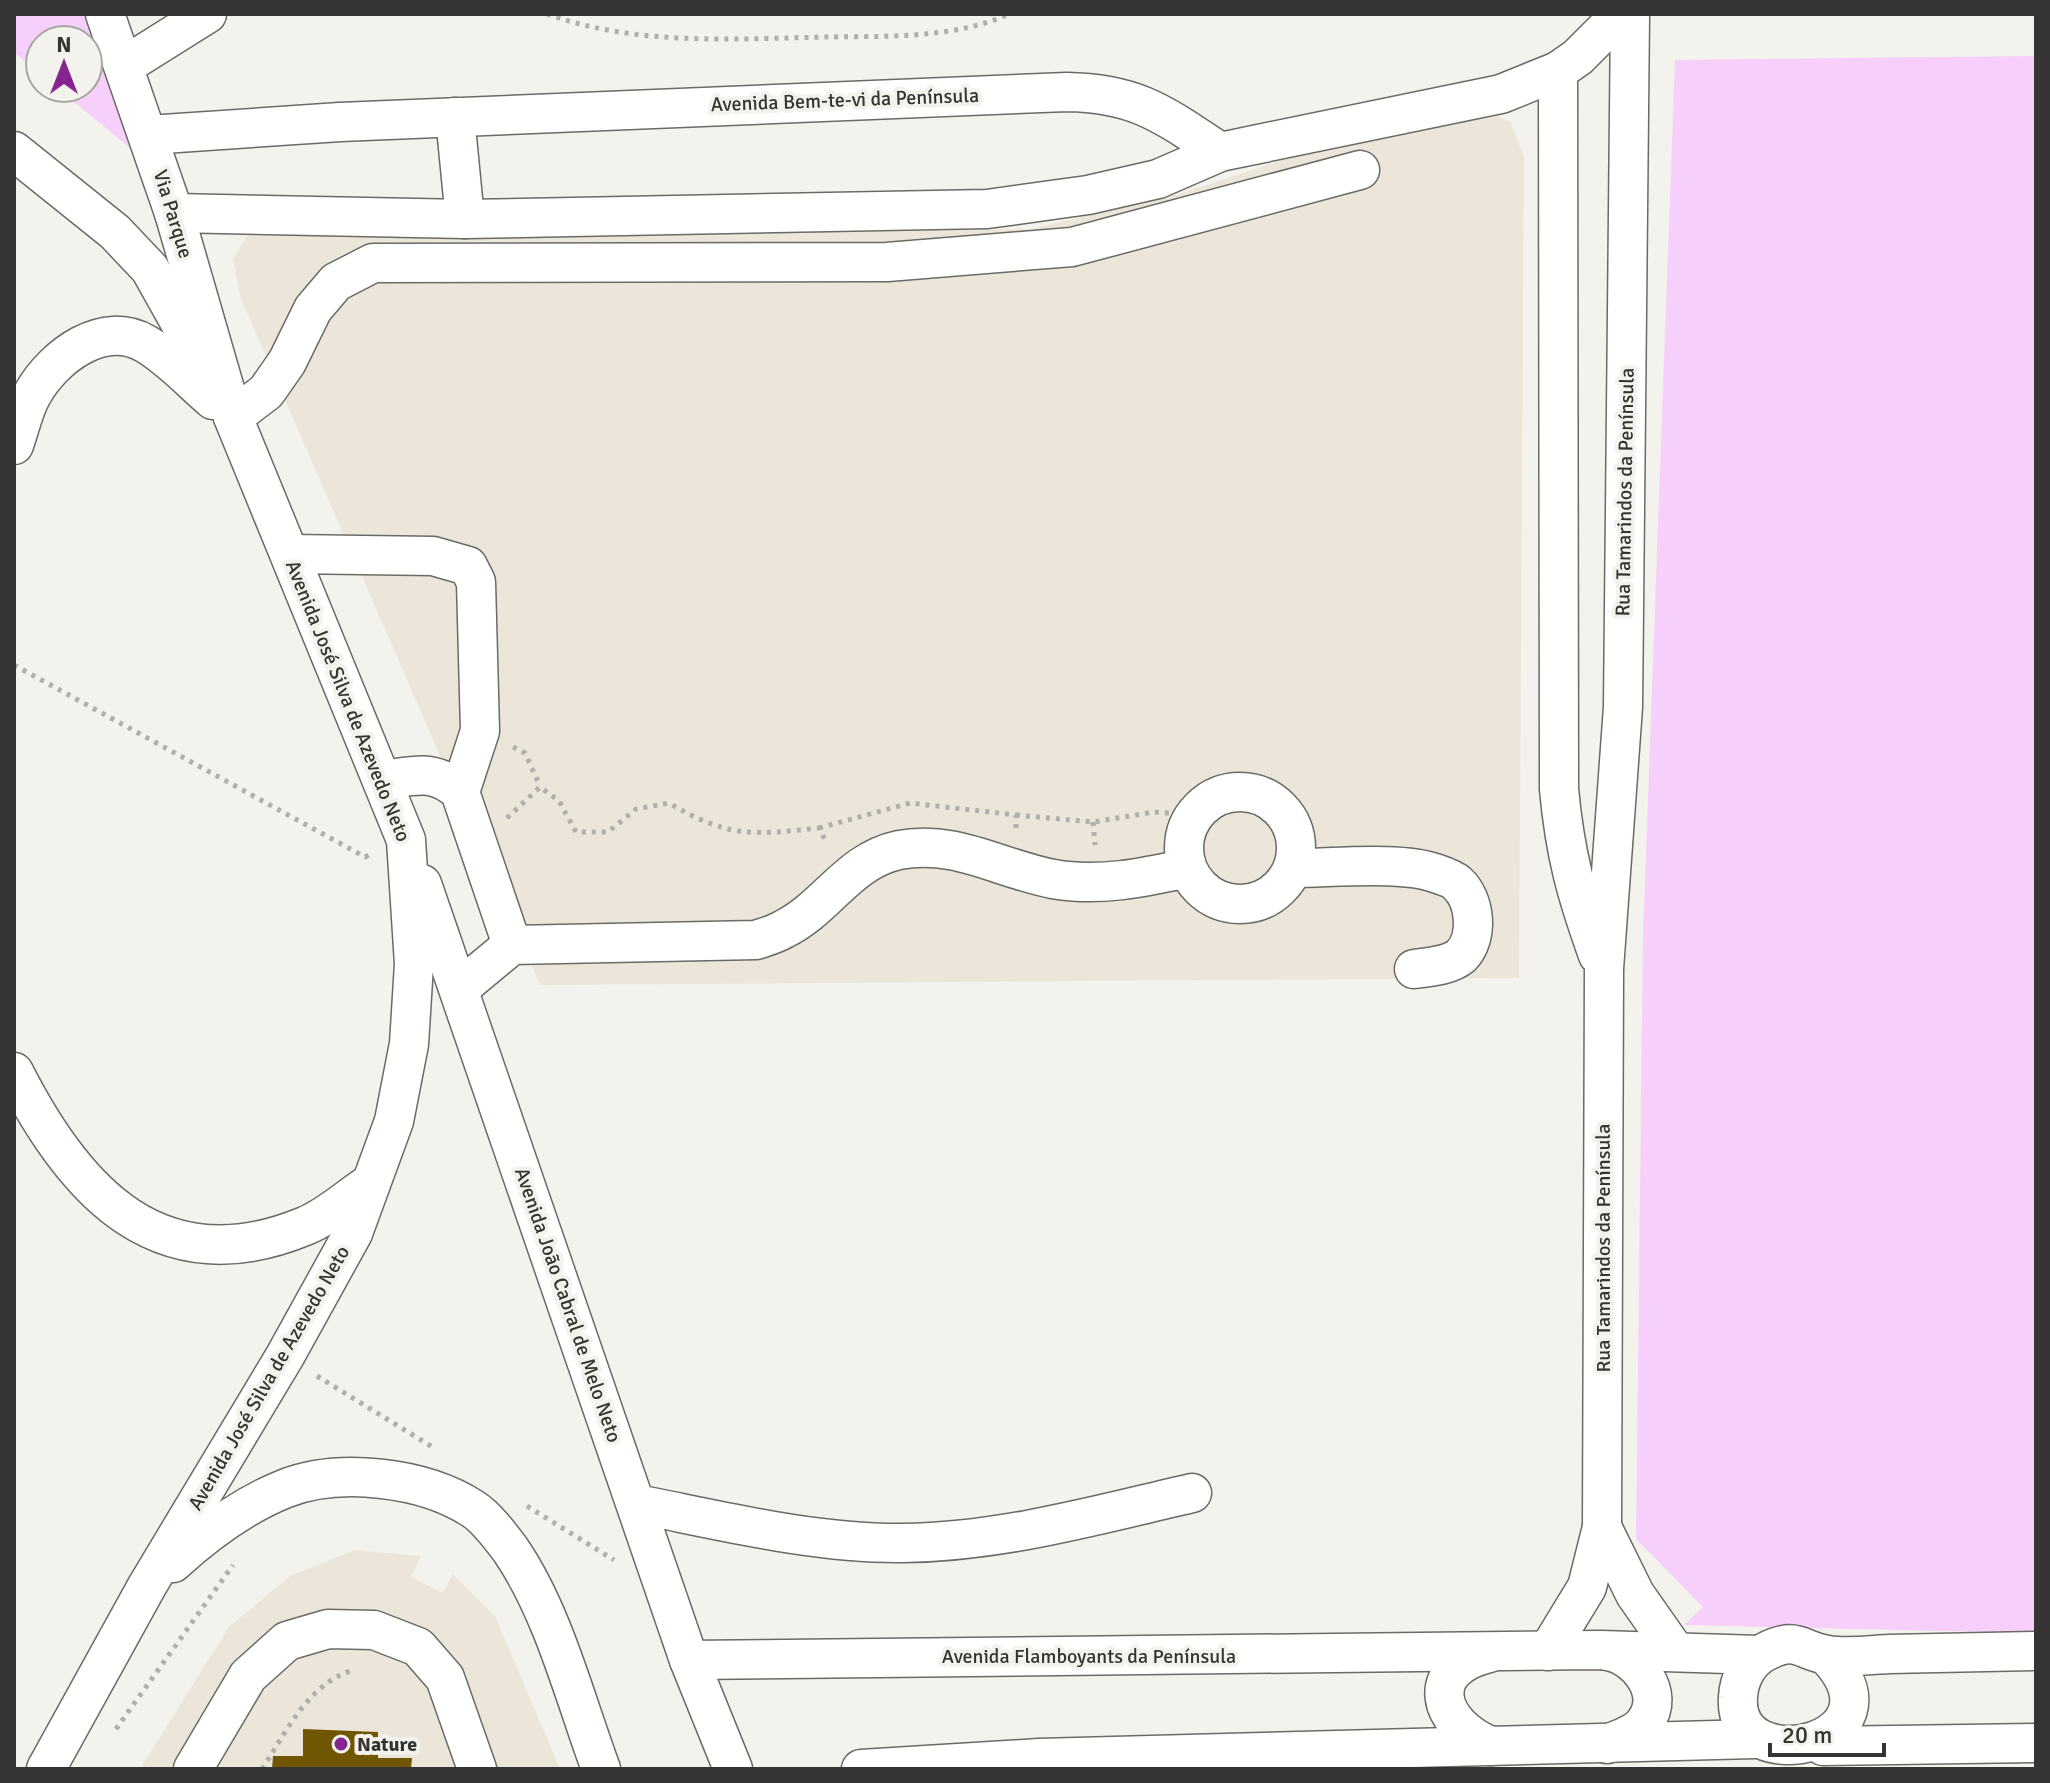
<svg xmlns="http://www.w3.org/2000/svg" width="2050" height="1783" font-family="Signika,sans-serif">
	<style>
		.built { fill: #ebe6d9 }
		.green { fill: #f6cffa }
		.building { fill: #705603 }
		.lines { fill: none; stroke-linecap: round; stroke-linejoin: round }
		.minor-casing { stroke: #6c6a65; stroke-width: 41 }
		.path { stroke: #b1afab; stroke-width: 5; stroke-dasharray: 4 6; stroke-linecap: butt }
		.minor { stroke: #fff; stroke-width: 38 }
		.poi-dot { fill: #842590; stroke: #f4f2ec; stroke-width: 3 }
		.labels { text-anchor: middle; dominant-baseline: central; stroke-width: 8; stroke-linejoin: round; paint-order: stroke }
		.street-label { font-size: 20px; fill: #353432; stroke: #f4f2ec }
		.poi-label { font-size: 20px; font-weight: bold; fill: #353432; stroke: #f4f2ec; text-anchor: start }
	</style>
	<rect width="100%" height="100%" fill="#f4f2ec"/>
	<g class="built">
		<path d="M1451 105 1483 108 1511 123 1524 157 1519 978 540 985 241 299 233 259 247 236 1031 229 1179 194Z"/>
		<path d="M355 1550 421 1556 411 1577 443 1593 453 1574 495 1616 560 1769H140L229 1627 290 1576Z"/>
	</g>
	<g class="green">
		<path d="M14 14H101L129 147 57 88H88V40H40V74L16 54Z"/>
		<path d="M2036 56V1633L1684 1625 1703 1607 1636 1539 1643 936 1675 60Z"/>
	</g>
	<path class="building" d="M303 1729 378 1732V1758H412L411 1769H272L273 1756H303Z"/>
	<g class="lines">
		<g class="minor-casing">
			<g id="minor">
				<path d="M124 66 207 14"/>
				<path d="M1558 71 1559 789C1565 854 1576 894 1598 955"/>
				<path d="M455 117 465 219"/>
				<path d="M148 135 340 122 1067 92C1137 93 1164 115 1220 152"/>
				<path d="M14 151 115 232 150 269 202 362"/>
				<path d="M174 213 465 219 987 209 1088 195 1158 179 1220 152 1501 94 1558 71 1578 57 1621 14"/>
				<path d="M233 417 266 392 287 362 313 309 336 282 373 263 887 262 1072 247 1360 170"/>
				<path d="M14 445C20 428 24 408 33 393 54 356 104 319 146 344 170 358 192 382 213 400"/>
				<path d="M290 554 433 556 468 566 476 582 480 731 460 792"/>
				<path d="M383 780C415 776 434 768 460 792L512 945"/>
				<circle cx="1240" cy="848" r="56"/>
				<path d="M1294 868C1331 868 1403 861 1435 873 1441 875 1453 879 1457 883 1476 900 1479 938 1461 956 1449 966 1428 967 1414 969"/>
				<path d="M422 884 689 1660 733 1769"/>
				<path d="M459 989 512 945 756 940C765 937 776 934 784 929 828 907 848 861 899 850 955 839 1000 869 1053 879 1098 887 1143 878 1187 868"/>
				<path d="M14 1072C75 1192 160 1286 305 1226 328 1217 350 1196 371 1183"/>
				<path d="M637 1504C723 1521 815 1544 903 1543 1001 1542 1097 1515 1192 1493"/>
				<path d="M1602 1527 1604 969 1623 707 1630 14"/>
				<path d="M173 1563C206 1533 242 1506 284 1489 339 1467 424 1477 473 1509 486 1517 501 1537 510 1549 553 1611 575 1699 601 1769"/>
				<path d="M1548 1651 1587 1587 1602 1527 1635 1594 1675 1651"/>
				<path d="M1489 1653C1422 1669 1437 1724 1491 1746"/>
				<path d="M1826 1655C1912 1744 1731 1783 1738 1697 1739 1679 1748 1661 1765 1652 1798 1635 1800 1651 1828 1655 1847 1658 1870 1655 1889 1654 1938 1653 1987 1652 2036 1651"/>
				<path d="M689 1660 1601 1650 1759 1655"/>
				<path d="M1607 1744C1619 1739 1637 1734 1645 1722 1667 1693 1636 1655 1607 1651"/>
				<path d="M1823 1746 2036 1743"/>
				<path d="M46 1769 147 1586 285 1356 353 1233 394 1121 409 1044 414 964 406 840 233 417 174 213 105 14"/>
				<path d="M193 1769 248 1676 287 1641 328 1629 374 1630 418 1647 445 1678 477 1769"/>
				<path d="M861 1769 1039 1758 1754 1739"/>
			</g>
		</g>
		<g class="path">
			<path d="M547 14C636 46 734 39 827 37 886 36 954 39 1009 14"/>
			<path d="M14 665 365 857 371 854"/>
			<path d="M513 747 525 753 540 786"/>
			<path d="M1016 815 1093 822 1154 812 1193 815"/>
			<path d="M507 818 540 787 559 801 576 832H608L636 809 669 803C728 838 753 835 819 828L827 844"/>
			<path d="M1093 822 1095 845"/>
			<path d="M819 828 910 803 1016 815V830"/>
			<path d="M317 1376 434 1448"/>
			<path d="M527 1506 614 1560"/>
			<path d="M116 1729 233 1565"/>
			<path d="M262 1769C287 1731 308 1684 353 1670"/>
		</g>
		<use href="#minor" class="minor"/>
	</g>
	<circle class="poi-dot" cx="341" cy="1744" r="8"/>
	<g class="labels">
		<g class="street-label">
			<text transform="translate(845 100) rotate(-2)">Avenida Bem-te-vi da Península</text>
			<text transform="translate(173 214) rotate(73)">Via Parque</text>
			<text transform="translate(1625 492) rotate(-89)">Rua Tamarindos da Península</text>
			<text transform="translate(348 701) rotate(68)">Avenida José Silva de Azevedo Neto</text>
			<text transform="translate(1603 1248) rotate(-90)">Rua Tamarindos da Península</text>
			<text transform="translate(568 1305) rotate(71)">Avenida João Cabral de Melo Neto</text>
			<text transform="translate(269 1378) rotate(-60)">Avenida José Silva de Azevedo Neto</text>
			<text x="1089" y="1656">Avenida Flamboyants da Península</text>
		</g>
		<g class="poi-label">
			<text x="357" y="1744">Nature</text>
		</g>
	</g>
	<rect width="2050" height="1783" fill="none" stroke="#353432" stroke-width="32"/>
	<g transform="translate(64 64)"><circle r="38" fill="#f4f2ec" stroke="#a8a6a2" stroke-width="2"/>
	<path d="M0-6L14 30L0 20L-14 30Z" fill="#842590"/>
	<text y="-12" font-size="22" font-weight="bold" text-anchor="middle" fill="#353432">N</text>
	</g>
	<path d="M1770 1743v12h114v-12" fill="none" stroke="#353432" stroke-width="4"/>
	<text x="1782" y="1743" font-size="24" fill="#353432" stroke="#f4f2ec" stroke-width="6" paint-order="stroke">20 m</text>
</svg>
